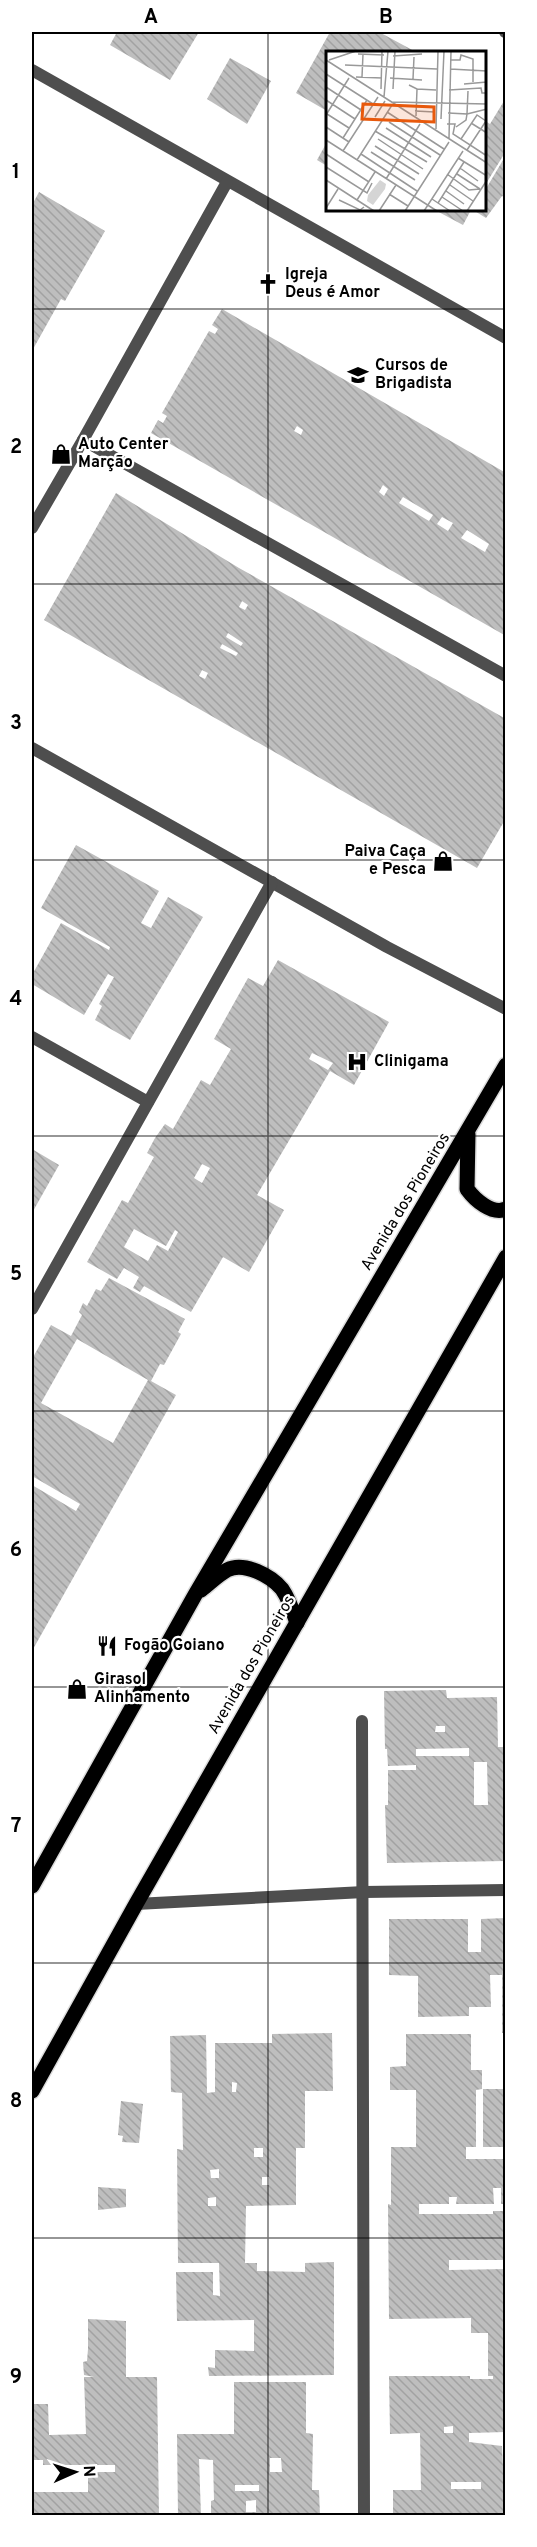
<svg xmlns="http://www.w3.org/2000/svg" width="537" height="2547" font-family="Overpass,sans-serif">
	<style>
		.building { fill: url(#building-back-hatch); fill-rule: evenodd }
		.lines { fill: none; stroke-linecap: round; stroke-linejoin: round }
		.primary-casing { stroke: #dbdbdb; stroke-width: 18 }
		.street { stroke: #4e4e4e; stroke-width: 12 }
		.primary { stroke: #000; stroke-width: 15 }
		.grid { fill: none; stroke: #000; stroke-width: 1.5; stroke-opacity: 0.55 }
		.labels { text-anchor: middle; dominant-baseline: central; stroke-width: 4.5; stroke-linejoin: round; paint-order: stroke }
		.poi-label { font-size: 16px; font-weight: bold; fill: #000; stroke: #fff; text-anchor: start }
		.street-label { font-size: 16px; fill: #000; stroke: #fff }
		.inset-road { fill: none; stroke: #999; stroke-width: 1.5 }
		.view { fill: #e8590c; fill-opacity: 0.15; stroke: #e8590c; stroke-width: 3 }
		.inset-edge { fill: none; stroke: #000; stroke-width: 3 }
		.neatline { fill: none; stroke: #000; stroke-width: 2 }
		.grid-label { font-size: 20px; text-anchor: middle; font-weight: bold; fill: #000 }
	</style>
	<defs>
		<pattern id="building-back-hatch" width="6" height="6" patternUnits="userSpaceOnUse" patternTransform="scale(1.5)"><rect width="6" height="6" fill="#bebebe"/><path d="M-1 5l2 2M0 0l6 6M5-1l2 2" fill="none" stroke="#a2a2a2"/></pattern>
	</defs>
	<rect width="100%" height="100%" fill="#fff"/>
	<g class="building">
		<path d="M117 32H199L170 80 110 45Z"/>
		<path d="M330 32H379L416 52H327V111L296 93Z"/>
		<path d="M230 58 271 81 247 124 207 99Z"/>
		<path d="M504 101 506 102V151L484 187V120L490 124Z"/>
		<path d="M327 142V166L317 160Z"/>
		<path d="M506 155V198L502 196 486 218 473 210H484V192Z"/>
		<path d="M39 192 105 231 65 301 61 299 32 351V205Z"/>
		<path d="M435 210H471L463 225Z"/>
		<path d="M222 309 506 473V636L151 433 158 420 163 423 167 416 162 413 209 331 215 334 218 329 212 325ZM297 426 303 430 301 435 294 431ZM383 485 388 489 384 496 379 492ZM403 497 433 515 429 521 399 503ZM442 517 453 523 448 531 437 524ZM467 530 489 544 485 552 461 538Z"/>
		<path d="M116 493 239 568 506 719V818L477 868 44 620ZM242 601 248 605 245 610 239 607ZM228 633 243 643 241 646 226 637ZM222 644 238 653 236 656 220 648ZM202 670 208 673 205 679 199 676Z"/>
		<path d="M76 845 159 891 141 923 151 928 168 897 203 917 130 1040 95 1020 102 1006 99 1004 114 977 108 974 84 1015 32 984V975L61 923 109 950 110 947 41 908Z"/>
		<path d="M278 960 389 1022 354 1085 330 1071 257 1195 284 1210 249 1272 223 1257 191 1312 144 1286 140 1292 133 1288 139 1277 124 1268 117 1279 87 1262 122 1200 128 1203 154 1157 147 1153 155 1138 165 1124 173 1129 201 1080 210 1085 231 1049 214 1039 248 978 263 986ZM312 1053 333 1063 328 1070 309 1059ZM202 1164 210 1168 202 1183 194 1178ZM134 1229 166 1246 175 1230 178 1232 168 1251 157 1245 148 1261 124 1247Z"/>
		<path d="M32 1149 59 1165 32 1213Z"/>
		<path d="M109 1278 185 1319 178 1332 181 1334 164 1365 160 1364 151 1381 176 1395 32 1651V1485L76 1511 80 1504 32 1476V1359L51 1325 71 1336 82 1315 79 1312 83 1303 87 1306 96 1289 101 1291ZM77 1339 148 1380 113 1443 41 1403Z"/>
		<path d="M446 1690 447 1698 497 1697 498 1747H506V1861L387 1863 385 1805H388V1770H416V1765L388 1766 387 1749H385L384 1691ZM436 1726H445V1732H435ZM469 1748V1756H416V1749ZM474 1762H487L488 1805H474Z"/>
		<path d="M506 1918V2033H502V1975H490L491 2007H469V2016L418 2017V1976L389 1975V1919H468V1952H481V1919Z"/>
		<path d="M332 2033 333 2091H305V2148H296V2205L246 2206 245 2263H257V2271L305 2272V2263L334 2262V2375L209 2376 208 2367 215 2368V2350L254 2351V2320L177 2321 176 2272H213V2295L220 2296 219 2263H178L177 2149 183 2150 182 2093 171 2092 170 2036 206 2035 207 2093 215 2092V2043H272V2034ZM232 2082 237 2083 236 2092H232ZM254 2148H263V2157H254ZM219 2169V2178H211L210 2170ZM262 2177H269V2185H262ZM216 2197V2206H208V2198Z"/>
		<path d="M406 2034H471V2070H482V2089L476 2090V2147H466V2159H506V2204H501V2188H493L494 2204H456L457 2197H449V2204H419V2214H493V2211H506V2260H449V2270L506 2269V2432L469 2433V2442L502 2446 503 2467H506V2516H393V2490H421L420 2433 390 2434 389 2376H470V2379H493V2376H488V2333H471V2318L389 2319 388 2204 391 2205V2147H416V2090H390V2067L406 2066ZM453 2426V2433H444V2427ZM451 2482H481V2489H451Z"/>
		<rect x="483" y="2089" width="23" height="58"/>
		<path d="M121 2101 143 2104 139 2143 122 2142 123 2136 118 2135Z"/>
		<path d="M98 2187 126 2189V2207L98 2210Z"/>
		<path d="M88 2319 126 2321V2377H157L159 2516H32V2492H88V2472H115V2465H43V2460H32V2404H48L49 2435 86 2434 84 2377H94L84 2375 83 2362 87 2361 88 2349Z"/>
		<path d="M234 2382H306V2433L313 2434 312 2490H319L320 2516H211V2501L214 2500 213 2460 199 2459 201 2516H178L177 2434H234ZM270 2458H281L282 2472H270ZM235 2485H259V2491H235ZM256 2500V2512H246V2501Z"/>
	</g>
	<g class="lines">
		<g class="primary-casing">
			<g id="primary">
				<path d="M468 1134 467 1189C475 1200 492 1215 506 1209"/>
				<path d="M201 1590C210 1583 218 1575 227 1570 244 1561 271 1576 282 1589 289 1599 293 1611 297 1623"/>
				<path d="M32 1886 195 1595 506 1065"/>
				<path d="M32 2091 136 1904 506 1257"/>
			</g>
		</g>
		<g class="street">
			<path d="M505 32H506"/>
			<path d="M32 70 506 338"/>
			<path d="M83 440 506 676"/>
			<path d="M32 528 83 440 227 182"/>
			<path d="M32 748 387 947 506 1009"/>
			<path d="M32 1037 148 1102"/>
			<path d="M32 1309 272 882"/>
			<path d="M362 1721 364 2516"/>
			<path d="M136 1904 364 1892 506 1890"/>
		</g>
		<use href="#primary" class="primary"/>
	</g>
	<path class="grid" d="M268 32V2516M32 309H506M32 584H506M32 860H506M32 1136H506M32 1411H506M32 1687H506M32 1963H506M32 2238H506"/>
	<defs>
		<g id="church-bare" transform="scale(1.62)"><path d="M-1.2-6h2.4v3.5h3.3v2.4h-3.3V6h-2.4V-.1h-3.3v-2.4h3.3Z" fill="#000" stroke="#fff" stroke-width="2.5" paint-order="stroke"/></g>
		<g id="school-bare" transform="scale(1.62)"><path d="M0-5L7-2L0 1L-7-2ZM-4 1L0 2.5L4 1V4Q0 6-4 4Z" fill="#000" stroke="#fff" stroke-width="2.5" paint-order="stroke"/></g>
		<g id="shop-bare" transform="scale(1.62)"><path d="M-5-2.5h2.3a2.7 3.5 0 0 1 5.4 0H5L5.5 6h-11ZM-1.5-2.5h3a1.5 2.3 0 0 0-3 0Z" fill="#000" stroke="#fff" stroke-width="2.5" paint-order="stroke"/></g>
		<g id="hospital-bare" transform="scale(1.62)"><path d="M-5-5h3v3.5h4V-5h3V5h-3V1.5h-4V5h-3Z" fill="#000" stroke="#fff" stroke-width="2.5" paint-order="stroke"/></g>
		<g id="restaurant-bare" transform="scale(1.62)"><path d="M-5-6h1v4h1v-4h1v4h1v-4h1v5L-1.5 .5V6h-2V.5L-5-1ZM5-6V6H3V1.5H1.5Q1.5-4 5-6Z" fill="#000" stroke="#fff" stroke-width="2.5" paint-order="stroke"/></g>
	</defs>
	<g fill-rule="evenodd">
		<use href="#church-bare" x="268" y="284"/>
		<use href="#school-bare" x="358" y="375"/>
		<use href="#shop-bare" x="61" y="454"/>
		<use href="#shop-bare" x="443" y="861"/>
		<use href="#hospital-bare" x="357" y="1062"/>
		<use href="#restaurant-bare" x="107" y="1646"/>
		<use href="#shop-bare" x="77" y="1689"/>
	</g>
	<g class="labels">
		<g class="poi-label">
			<text x="285" y="275">Igreja<tspan x="285" dy="18">Deus é Amor</tspan></text>
			<text x="375" y="366">Cursos de<tspan x="375" dy="18">Brigadista</tspan></text>
			<text x="78" y="445">Auto Center<tspan x="78" dy="18">Marção</tspan></text>
			<text x="426" y="852" text-anchor="end">Paiva Caça<tspan x="426" dy="18">e Pesca</tspan></text>
			<text x="374" y="1062">Clinigama</text>
			<text x="124" y="1646">Fogão Goiano</text>
			<text x="94" y="1680">Girasol<tspan x="94" dy="18">Alinhamento</tspan></text>
		</g>
		<g class="street-label">
			<text transform="translate(406 1202) rotate(-59)">Avenida dos Pioneiros</text>
			<text transform="translate(252 1665) rotate(-60)">Avenida dos Pioneiros</text>
		</g>
	</g>
	<g transform="translate(326 51)">
		<rect width="160" height="160" fill="#fff"/>
		<path d="M54 129 60 133 59 138 47 154 41 150 42 144Z" fill="#d5d5d5"/>
		<path class="inset-road" d="M32 3 58 4M67 5 96 3M0 9 161 112M3 9 30 0M124 9H134L135 4 147 8V31M19 14 111 18M124 18 161 20M0 23 47 53M30 26 56 27M36 26 37 3M64 27 96 29M87 28 88 6M138 33 161 31M83 34 91 38 90 65M0 36 35 59M55 38 56 0M67 38 69 0M91 38 110 39M123 39 155 37 156 42H161M142 40 141 63 161 58M58 46 62 0M0 49 29 68M66 51 161 53M89 60 109 61M61 61 118 98M122 62 141 63 140 69 130 76M1 63 23 77M0 64 23 27M49 66 59 50M115 68 118 0M63 71 114 104M145 72 161 82M121 73H129L127 83 161 105M0 76 23 91M60 77 105 106M110 78 112 0M49 80 101 111M17 87 41 49M123 87 125 0M52 88 97 118M135 88 151 64 160 70M0 89 111 160M49 95 93 123M141 99 160 70M17 100 52 46M45 101 89 129M0 103 43 131M35 103 91 140M132 107 161 125M31 109 66 54M0 116 41 142 46 132M134 117 152 130M121 123 143 139 154 138M131 123 154 138M60 128 94 73M0 129 48 160M124 134 147 150M120 140 138 153M63 143 82 155M116 146 137 160M106 148 124 160M13 149 34 159 38 156M31 149 49 121M112 152 138 111M0 157 12 138M53 160 70 134M79 160 123 91M98 160 137 100M141 160 161 129"/>
		<path class="view" d="M37 53 108 56V71L36 68Z"/>
		<rect width="160" height="160" class="inset-edge"/>
	</g>
	<rect width="537" height="2547" fill="none" stroke="#ffffff" stroke-width="66"/>
	<g transform="translate(75 2472) rotate(87)" stroke="#ffffff" stroke-width="4.5" paint-order="stroke">
	<path d="M0-4.5L10 22L0 15L-10 22Z" fill="#000000"/>
	<text y="-9" font-size="16" font-weight="bold" text-anchor="middle" fill="#000000">N</text>
	</g>
	<rect x="33" y="33" width="471" height="2481" class="neatline"/>
	<g class="grid-label">
		<text x="151" y="23">A</text>
		<text x="386" y="23">B</text>
		<text x="16" y="178">1</text>
		<text x="16" y="453">2</text>
		<text x="16" y="729">3</text>
		<text x="16" y="1005">4</text>
		<text x="16" y="1280">5</text>
		<text x="16" y="1556">6</text>
		<text x="16" y="1832">7</text>
		<text x="16" y="2107">8</text>
		<text x="16" y="2383">9</text>
	</g>
</svg>
